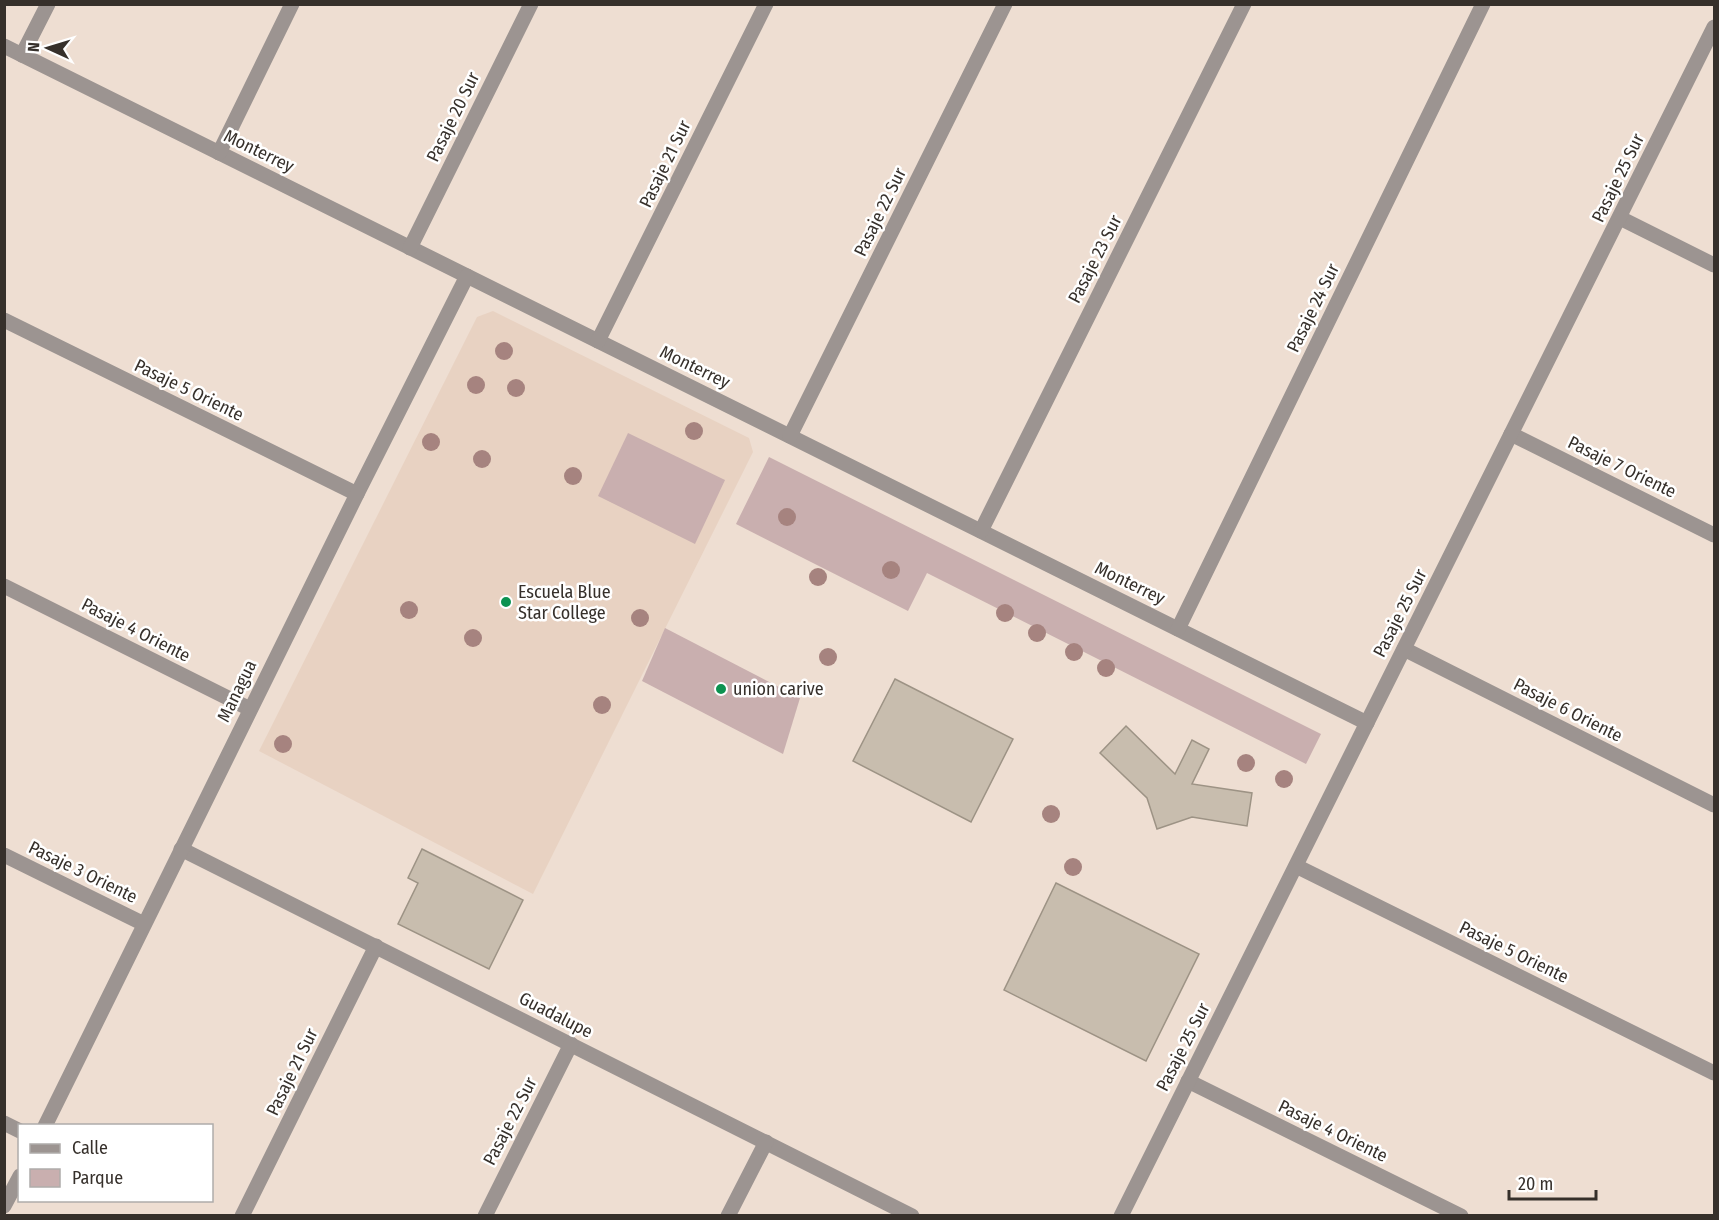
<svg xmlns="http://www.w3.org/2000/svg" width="1719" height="1220" font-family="'Fira Sans Condensed',sans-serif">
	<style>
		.built { fill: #e8d2c2 }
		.green { fill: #c9afaf }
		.building { fill: #c8bdae; stroke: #9d9385; stroke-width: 1.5 }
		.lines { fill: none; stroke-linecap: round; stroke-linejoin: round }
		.street { stroke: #9c9491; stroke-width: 15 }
		.tree { fill: #a6837f }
		.poi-dot { fill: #0c9250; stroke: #fff; stroke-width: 2 }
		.labels { text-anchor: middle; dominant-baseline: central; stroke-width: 5; stroke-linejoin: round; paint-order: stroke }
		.street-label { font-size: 18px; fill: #36302b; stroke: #fff }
		.poi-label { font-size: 18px; fill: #36302b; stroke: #fff; text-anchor: start }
	</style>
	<rect width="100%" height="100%" fill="#eeded2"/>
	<path class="built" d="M493 311 749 438 753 452 533 894 259 751 477 317Z"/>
	<g class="green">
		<path d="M628 433 725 480 695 544 598 496Z"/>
		<path d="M769 457 1321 734 1306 764 927 573 908 611 736 524Z"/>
		<path d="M665 628 800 698 783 754 642 681Z"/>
	</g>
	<g class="building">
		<path d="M895 679 1013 739 971 822 853 761Z"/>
		<path d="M1126 726 1175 774 1192 740 1209 749 1192 784 1252 793 1247 826 1192 817 1157 829 1147 798 1100 753Z"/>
		<path d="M422 849 523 900 489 969 398 924 418 883 408 878Z"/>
		<path d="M1056 883 1199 954 1146 1061 1004 990Z"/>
	</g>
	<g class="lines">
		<g class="street">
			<path d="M4 46 1367 723"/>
			<path d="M22 55 48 4"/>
			<path d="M219 153 292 4"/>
			<path d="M1620 218 1714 265"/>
			<path d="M410 248 531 4"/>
			<path d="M4 320 357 494"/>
			<path d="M598 341 766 4"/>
			<path d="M1511 434 1714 535"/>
			<path d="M790 436 1005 4"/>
			<path d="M981 531 1244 4"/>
			<path d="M4 586 250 709"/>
			<path d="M1178 629 1483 4"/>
			<path d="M1404 649 1714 805"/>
			<path d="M181 849 912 1216"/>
			<path d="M4 855 144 924"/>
			<path d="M1296 866 1714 1073"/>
			<path d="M1188 1081 1461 1216"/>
			<path d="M4 1123 20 1131"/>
			<path d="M45 1126 357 494 467 276"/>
			<path d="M4 1206 20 1176"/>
			<path d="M242 1216 376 946"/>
			<path d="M485 1216 571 1044"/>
			<path d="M728 1216 766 1142"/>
			<path d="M1121 1216 1714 27"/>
		</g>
	</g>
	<g class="tree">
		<circle cx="504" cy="351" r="9"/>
		<circle cx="476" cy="385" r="9"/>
		<circle cx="516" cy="388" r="9"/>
		<circle cx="694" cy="431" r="9"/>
		<circle cx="431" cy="442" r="9"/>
		<circle cx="482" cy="459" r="9"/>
		<circle cx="573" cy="476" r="9"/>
		<circle cx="787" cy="517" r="9"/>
		<circle cx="891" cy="570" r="9"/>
		<circle cx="818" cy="577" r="9"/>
		<circle cx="409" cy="610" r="9"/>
		<circle cx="1005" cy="613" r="9"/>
		<circle cx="640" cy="618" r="9"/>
		<circle cx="1037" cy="633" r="9"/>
		<circle cx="473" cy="638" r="9"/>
		<circle cx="1074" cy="652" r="9"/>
		<circle cx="828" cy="657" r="9"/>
		<circle cx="1106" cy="668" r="9"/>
		<circle cx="602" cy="705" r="9"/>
		<circle cx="283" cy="744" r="9"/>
		<circle cx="1246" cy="763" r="9"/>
		<circle cx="1284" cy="779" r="9"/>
		<circle cx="1051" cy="814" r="9"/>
		<circle cx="1073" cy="867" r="9"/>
	</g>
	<g class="poi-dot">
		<circle cx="506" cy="602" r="6"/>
		<circle cx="721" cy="689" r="6"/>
	</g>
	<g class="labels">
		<g class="street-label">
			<text transform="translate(453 117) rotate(-64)">Pasaje 20 Sur</text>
			<text transform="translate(259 151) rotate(26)">Monterrey</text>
			<text transform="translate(665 164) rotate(-64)">Pasaje 21 Sur</text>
			<text transform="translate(1618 178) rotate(-64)">Pasaje 25 Sur</text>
			<text transform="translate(880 212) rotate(-64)">Pasaje 22 Sur</text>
			<text transform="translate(1095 259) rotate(-63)">Pasaje 23 Sur</text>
			<text transform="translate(1313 308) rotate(-64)">Pasaje 24 Sur</text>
			<text transform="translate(695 367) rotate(26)">Monterrey</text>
			<text transform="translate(189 390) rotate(26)">Pasaje 5 Oriente</text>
			<text transform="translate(1622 467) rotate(26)">Pasaje 7 Oriente</text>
			<text transform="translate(1130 583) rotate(26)">Monterrey</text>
			<text transform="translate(1400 613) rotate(-63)">Pasaje 25 Sur</text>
			<text transform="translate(136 630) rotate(27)">Pasaje 4 Oriente</text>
			<text transform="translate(237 691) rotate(-64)">Managua</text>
			<text transform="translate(1568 710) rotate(27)">Pasaje 6 Oriente</text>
			<text transform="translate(83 872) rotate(26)">Pasaje 3 Oriente</text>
			<text transform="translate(1514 952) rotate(26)">Pasaje 5 Oriente</text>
			<text transform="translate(556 1015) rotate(27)">Guadalupe</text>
			<text transform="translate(1183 1047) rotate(-63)">Pasaje 25 Sur</text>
			<text transform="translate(292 1072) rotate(-64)">Pasaje 21 Sur</text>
			<text transform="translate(510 1121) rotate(-63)">Pasaje 22 Sur</text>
			<text transform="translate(1333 1131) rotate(26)">Pasaje 4 Oriente</text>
		</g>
		<g class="poi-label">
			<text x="518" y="592">Escuela Blue<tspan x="518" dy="21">Star College</tspan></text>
			<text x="733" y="689">union carive</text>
		</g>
	</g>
	<rect width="1719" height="1220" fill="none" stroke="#36302b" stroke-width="12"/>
	<rect x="18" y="1124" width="195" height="78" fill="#ffffff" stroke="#afacaa" stroke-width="1.5"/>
	<rect x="30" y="1144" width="30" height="9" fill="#9c9491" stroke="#afacaa" stroke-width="1.5"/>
	<text x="72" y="1154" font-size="18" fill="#36302b">Calle</text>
	<rect x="30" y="1169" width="30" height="18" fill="#c9afaf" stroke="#afacaa" stroke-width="1.5"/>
	<text x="72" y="1184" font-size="18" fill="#36302b">Parque</text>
	<g transform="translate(48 48) rotate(274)" stroke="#ffffff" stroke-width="4.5" paint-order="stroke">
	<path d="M0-4.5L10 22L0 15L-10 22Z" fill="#36302b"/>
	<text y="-9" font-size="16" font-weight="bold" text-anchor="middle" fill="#36302b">N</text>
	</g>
	<path d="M1509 1190v9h87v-9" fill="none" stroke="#36302b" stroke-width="3"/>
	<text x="1518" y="1190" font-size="18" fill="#36302b" stroke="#ffffff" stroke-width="4.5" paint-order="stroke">20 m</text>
</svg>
